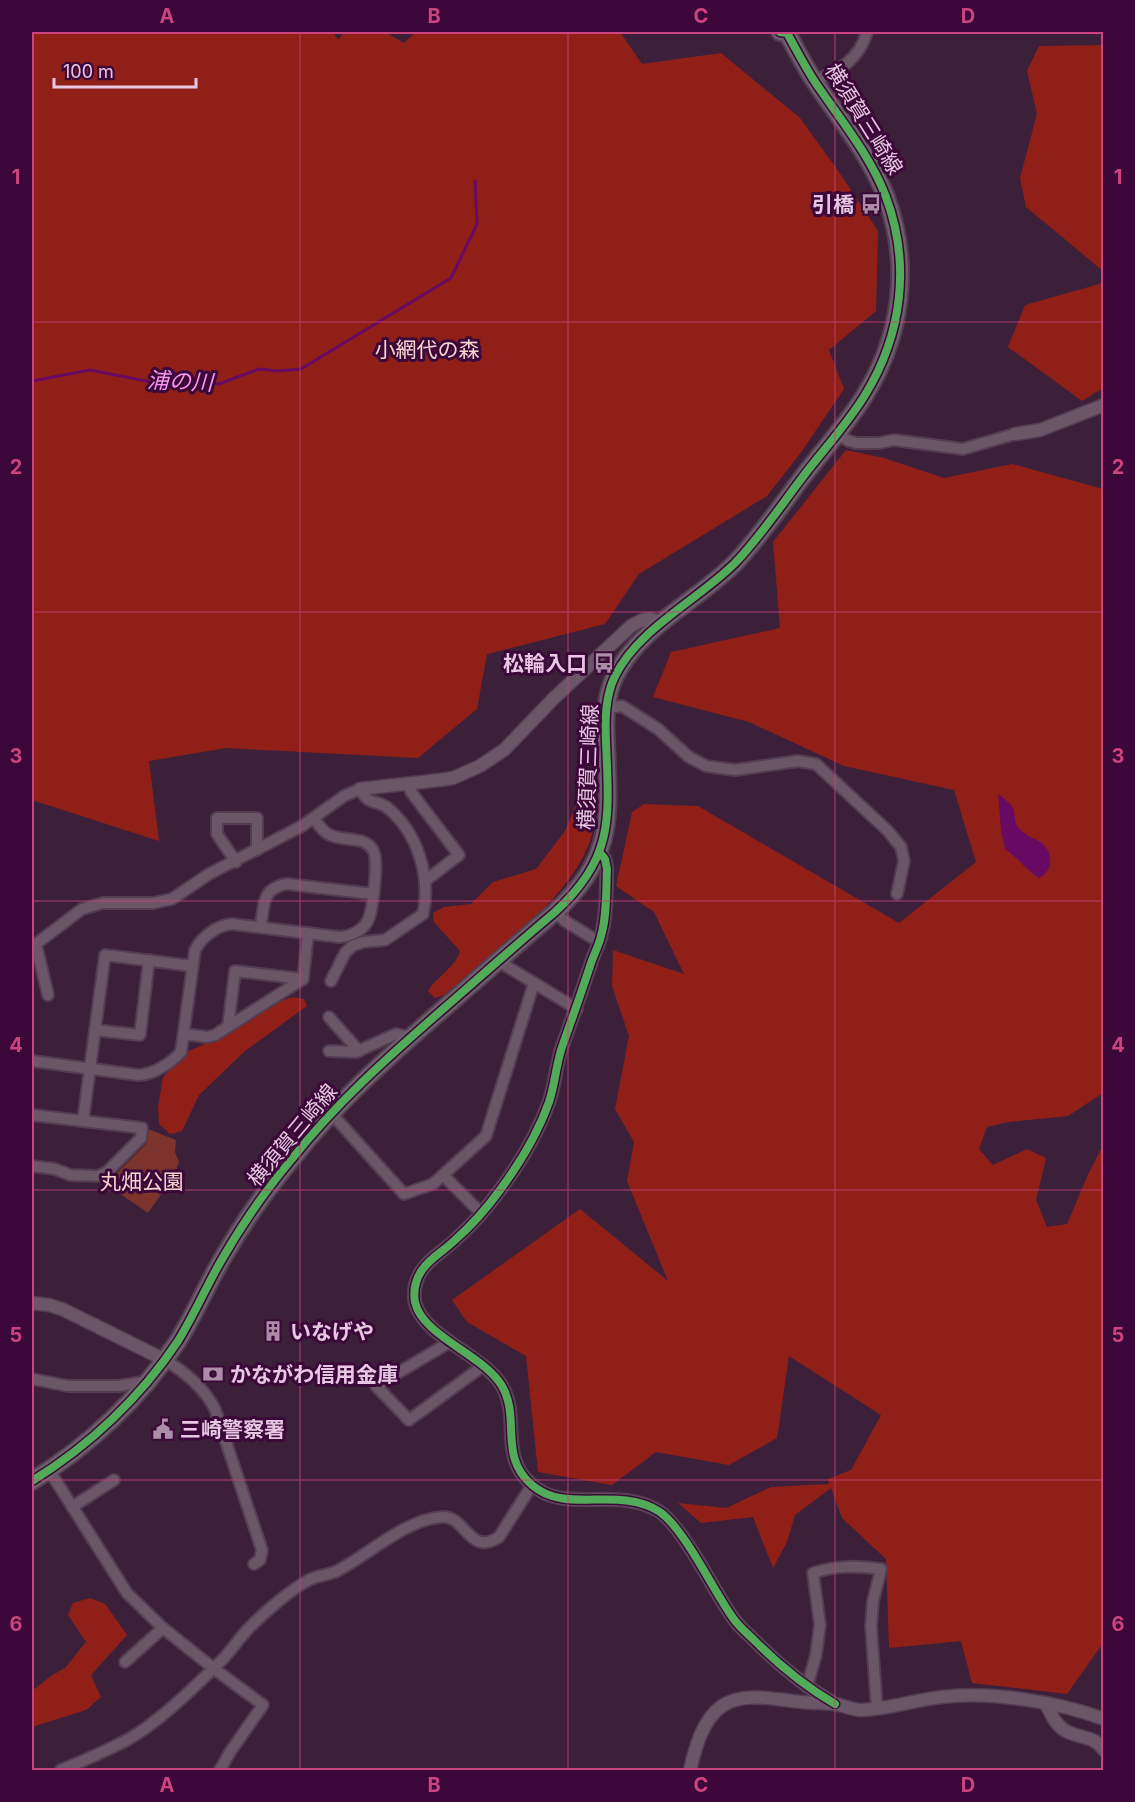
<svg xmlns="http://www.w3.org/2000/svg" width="1135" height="1802" font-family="Inter,'Noto Sans JP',sans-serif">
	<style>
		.green { fill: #7b332c }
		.forest { fill: #902017 }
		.water { fill: #680a63 }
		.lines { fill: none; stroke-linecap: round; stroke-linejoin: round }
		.stream { stroke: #680a63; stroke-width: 3 }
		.minor-casing { stroke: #543d52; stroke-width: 14 }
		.tertiary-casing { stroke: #543d52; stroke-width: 15 }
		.primary-casing { stroke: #543d52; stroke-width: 20 }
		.trunk-casing { stroke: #543d52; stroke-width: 20 }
		.minor { stroke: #6b5668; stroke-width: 10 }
		.tertiary { stroke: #6b5668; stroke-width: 12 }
		.primary { stroke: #6c5f6a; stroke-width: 16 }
		.trunk { stroke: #6a5f6a; stroke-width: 16 }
		.cycleway-casing { stroke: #3c0839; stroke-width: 11 }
		.cycleway { stroke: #51ab58; stroke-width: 8 }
		.grid { fill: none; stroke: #cb447d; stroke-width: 1.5; stroke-opacity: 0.55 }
		.labels { text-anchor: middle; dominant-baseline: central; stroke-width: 6; stroke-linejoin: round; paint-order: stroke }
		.street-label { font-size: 21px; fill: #e7c7e2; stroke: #3c0839 }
		.poi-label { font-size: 21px; font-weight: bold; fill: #e7c7e2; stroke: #3c0839; text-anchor: start }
		.park-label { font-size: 21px; fill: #f7d6cf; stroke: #3c0839 }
		.water-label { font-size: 22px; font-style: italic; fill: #f798ed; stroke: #3c0839 }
		.neatline { fill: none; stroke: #cb447d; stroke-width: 2 }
		.grid-label { font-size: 20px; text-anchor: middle; font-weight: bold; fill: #cb447d }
	</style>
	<rect width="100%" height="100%" fill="#3c203a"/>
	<path class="green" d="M148 1129 176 1140 175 1152 179 1162 174 1176 148 1213 110 1187V1180L146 1144Z"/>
	<g class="forest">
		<path d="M32 32H333L338 40 344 32H390L388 34 404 43 416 32H620L642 64 721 53 800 118 839 172 878 231 876 311 829 350 844 389 802 451 767 496 639 574 605 624 487 654 477 709 418 758 226 748 149 761 159 841 32 800Z"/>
		<path d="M1103 45H1104L1103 271 1026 207 1020 178 1037 114 1027 71 1039 46Z"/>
		<path d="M1103 283V388L1082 401 1008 347 1025 305Z"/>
		<path d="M846 450 884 458 944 478 1012 464 1103 489V1093L1068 1116 1008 1122 987 1127 979 1149 993 1165 1027 1149 1046 1158 1036 1200 1047 1227 1067 1224 1087 1177 1103 1145V1643L1067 1694 972 1683 961 1641 889 1648 886 1559 842 1518 831 1488 795 1515 787 1542 773 1568 753 1517 701 1523 678 1503 726 1508 771 1487 829 1484 828 1479 851 1470 881 1415 789 1356 777 1438 729 1465 656 1452 612 1485 538 1472 526 1356 467 1322 452 1300 580 1209 668 1281 627 1181 634 1142 615 1109 629 1036 612 986 613 950 684 974 654 912 616 886 632 812 644 804 698 806 899 923 976 862 954 790 844 766 749 722 653 697 671 652 780 628 773 542Z"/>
		<path d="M589 775H595C597 794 597 815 592 834 577 894 490 956 444 995L435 998 428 991C437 976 456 967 460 951L434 922 433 913 444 907 471 904 493 882 536 869 565 831Z"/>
		<path d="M293 997 304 999 307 1006 245 1051 199 1095 182 1131 170 1134 159 1124 158 1107 163 1077 187 1052 218 1038 281 1001Z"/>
		<path d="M90 1598 105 1604 127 1635 91 1675 101 1697 86 1710 32 1727V1691L51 1676 65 1668 86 1642 68 1615 73 1603Z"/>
	</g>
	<path class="water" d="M998 794C1002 797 1009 802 1012 806 1016 813 1013 822 1019 828 1027 838 1036 838 1042 843 1054 854 1053 872 1039 878 1026 870 1018 858 1005 849L1001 830Z"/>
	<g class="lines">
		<path class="stream" d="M32 381 90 370 151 382 195 381 219 384 259 369 277 371 301 369 451 278 477 224 475 181"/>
		<g class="minor-casing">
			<g id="minor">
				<path d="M814 81C840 70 859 60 867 32"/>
				<path d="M836 433 849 441 856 443H879L894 440 963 449 1015 434"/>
				<path d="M606 708 622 706 658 729 689 757 706 766 735 770 798 761 816 764 888 831 901 847 904 861 897 894"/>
				<path d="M408 784 411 792 459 855 425 881"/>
				<path d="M236 862 217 834V818H257V850"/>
				<path d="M555 912 565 921 599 942"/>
				<path d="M261 927C264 906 261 888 287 884L373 894"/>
				<path d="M36 944 48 995"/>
				<path d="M32 947 82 909 103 903H153L172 899 209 874 302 826 344 796 360 789C370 808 377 798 389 809 418 834 431 877 423 914L385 940 363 942 352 946 345 953 331 981"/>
				<path d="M498 961 577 1009"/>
				<path d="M329 1017 359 1051"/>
				<path d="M228 1027 235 971 303 979"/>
				<path d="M95 1030 140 1035 149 960"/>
				<path d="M184 1034 207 1037 215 1035 303 979 308 933"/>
				<path d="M329 1051 356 1052 396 1034 411 1037"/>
				<path d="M32 1061 138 1075C153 1075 171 1063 181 1052L195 950C202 937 217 925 232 924L339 937C349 937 362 931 367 922 373 913 379 859 373 850 364 835 344 842 330 835 323 832 319 825 314 819"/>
				<path d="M331 1113 404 1194 433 1184 486 1136 534 983"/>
				<path d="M32 1115 142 1128 141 1138 107 1172 98 1176 70 1175 55 1169 32 1166"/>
				<path d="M83 1121 105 955 192 966"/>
				<path d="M443 1175 481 1213"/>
				<path d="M450 1342 376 1386 409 1420 483 1366"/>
				<path d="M165 1360C185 1372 204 1388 215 1409L262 1550 260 1560 254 1564"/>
				<path d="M32 1379 68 1386H119L148 1381"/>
				<path d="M49 1470 127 1593 163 1628 213 1668 263 1705 230 1752 220 1770"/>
				<path d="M72 1507 114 1480"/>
				<path d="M125 1662 163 1628"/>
				<path d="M807 1687 816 1655 820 1625 813 1573C836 1565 857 1566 881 1569L873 1601 871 1626 877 1709"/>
				<path d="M61 1770C83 1761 106 1751 127 1740 159 1722 191 1690 218 1664 230 1653 239 1638 250 1627 265 1612 292 1588 311 1579 320 1575 329 1575 337 1571 368 1555 406 1519 442 1517 466 1515 469 1557 499 1537L532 1485"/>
			</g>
		</g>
		<g class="tertiary-casing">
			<g id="tertiary">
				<path d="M1015 434 1040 430 1104 405"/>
				<path d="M360 789 440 780 453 778 480 766 504 750 553 699 631 626C643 619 649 616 662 623"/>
				<path d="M600 853 605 859 607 869C606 891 607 916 601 936 599 945 594 954 591 963 582 991 572 1019 562 1047 556 1065 555 1084 549 1102 538 1133 520 1163 500 1190 487 1208 472 1225 455 1240 445 1250 430 1258 422 1270 416 1279 413 1291 415 1302 422 1336 484 1355 502 1386 521 1419 498 1456 532 1485 566 1515 619 1485 660 1512 685 1530 713 1590 733 1618 739 1627 748 1634 756 1642 780 1666 806 1687 835 1704"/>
				<path d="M32 1303 49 1305 62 1309 165 1360"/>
				<path d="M1046 1704C1051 1714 1056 1726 1066 1731 1080 1739 1094 1735 1104 1750"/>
				<path d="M690 1770C695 1749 702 1720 722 1706 744 1691 778 1700 802 1702 813 1703 824 1703 834 1704 843 1705 852 1710 861 1710 888 1709 915 1700 942 1697 989 1691 1059 1702 1104 1719"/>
			</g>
		</g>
		<g class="primary-casing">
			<path id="primary" d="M32 1481C89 1446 141 1397 178 1341 194 1315 206 1287 221 1261 241 1226 265 1191 291 1160 335 1104 388 1057 442 1010 480 977 517 944 555 912 615 857 609 817 606 742 605 720 605 697 615 676 639 628 698 600 735 563 761 536 782 504 805 474 825 448 848 423 865 395 902 335 911 264 886 197 870 155 840 119 815 82 805 67 796 49 787 33"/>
		</g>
		<g class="trunk-casing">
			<path id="trunk" d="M780 32 787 33 788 32"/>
		</g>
		<use href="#minor" class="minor"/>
		<use href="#tertiary" class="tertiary"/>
		<use href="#primary" class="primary"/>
		<use href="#trunk" class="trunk"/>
		<g class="cycleway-casing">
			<g id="cycleway">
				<path d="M600 853 605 859 607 869C606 891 607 916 601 936 599 945 594 954 591 963 582 991 572 1019 562 1047 556 1065 555 1084 549 1102 538 1133 520 1163 500 1190 487 1208 472 1225 455 1240 445 1250 430 1258 422 1270 416 1279 413 1291 415 1302 422 1336 484 1355 502 1386 521 1419 498 1456 532 1485 566 1515 619 1485 660 1512 685 1530 713 1590 733 1618 739 1627 748 1634 756 1642 780 1666 806 1687 835 1704"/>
				<path d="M32 1481C89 1446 141 1397 178 1341 194 1315 206 1287 221 1261 241 1226 265 1191 291 1160 335 1104 388 1057 442 1010 480 977 517 944 555 912 615 857 609 817 606 742 605 720 605 697 615 676 639 628 698 600 735 563 761 536 782 504 805 474 825 448 848 423 865 395 902 335 911 264 886 197 870 155 840 119 815 82 805 67 796 49 787 33L780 32"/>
			</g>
		</g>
		<use href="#cycleway" class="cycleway"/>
	</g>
	<path class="grid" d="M300 32V1770M568 32V1770M835 32V1770M32 322H1104M32 612H1104M32 901H1104M32 1190H1104M32 1480H1104"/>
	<defs>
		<g id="bus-bare" transform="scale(1.62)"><path d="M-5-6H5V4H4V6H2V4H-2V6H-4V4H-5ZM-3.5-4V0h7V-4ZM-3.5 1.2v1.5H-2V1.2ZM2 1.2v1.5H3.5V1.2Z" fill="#ab8da7" stroke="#3c0839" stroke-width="2.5" paint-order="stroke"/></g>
		<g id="building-bare" transform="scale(1.62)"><path d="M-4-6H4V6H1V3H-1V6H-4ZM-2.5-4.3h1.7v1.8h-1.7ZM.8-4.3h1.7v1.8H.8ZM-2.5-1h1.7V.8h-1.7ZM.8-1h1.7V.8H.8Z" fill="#ab8da7" stroke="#3c0839" stroke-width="2.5" paint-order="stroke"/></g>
		<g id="bank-bare" transform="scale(1.62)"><path d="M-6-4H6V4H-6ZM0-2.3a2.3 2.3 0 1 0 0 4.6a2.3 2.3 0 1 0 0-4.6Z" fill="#ab8da7" stroke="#3c0839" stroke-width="2.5" paint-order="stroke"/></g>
		<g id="civic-bare" transform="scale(1.62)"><path d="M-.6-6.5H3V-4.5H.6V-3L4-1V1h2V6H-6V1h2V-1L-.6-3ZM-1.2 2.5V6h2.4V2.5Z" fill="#ab8da7" stroke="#3c0839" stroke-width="2.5" paint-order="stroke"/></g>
	</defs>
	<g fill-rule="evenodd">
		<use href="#bus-bare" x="871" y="204"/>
		<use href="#bus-bare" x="604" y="663"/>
		<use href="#building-bare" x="273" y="1331"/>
		<use href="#bank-bare" x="213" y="1374"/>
		<use href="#civic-bare" x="163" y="1429"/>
	</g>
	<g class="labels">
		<g class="street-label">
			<text transform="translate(864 119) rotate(58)">横須賀三崎線</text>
			<text transform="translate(588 767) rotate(-88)">横須賀三崎線</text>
			<text transform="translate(292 1135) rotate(-50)">横須賀三崎線</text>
		</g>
		<g class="poi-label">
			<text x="854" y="204" text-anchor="end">引橋</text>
			<text x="587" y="663" text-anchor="end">松輪入口</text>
			<text x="290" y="1331">いなげや</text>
			<text x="230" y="1374">かながわ信用金庫</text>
			<text x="180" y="1429">三崎警察署</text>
		</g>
		<g class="park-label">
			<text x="427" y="349">小網代の森</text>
			<text x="142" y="1181">丸畑公園</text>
		</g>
		<g class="water-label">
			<text transform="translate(180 381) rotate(2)">浦の川</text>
		</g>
	</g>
	<rect width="1135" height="1802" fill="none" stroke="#3c0839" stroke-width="66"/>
	<path d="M54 78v9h142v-9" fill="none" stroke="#e7c7e2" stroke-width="3"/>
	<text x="63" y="78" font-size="18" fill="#e7c7e2" stroke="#3c0839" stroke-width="4.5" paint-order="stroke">100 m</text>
	<rect x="33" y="33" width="1069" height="1736" class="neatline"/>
	<g class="grid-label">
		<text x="167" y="23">A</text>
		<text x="434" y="23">B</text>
		<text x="701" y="23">C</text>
		<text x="968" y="23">D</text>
		<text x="16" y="184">1</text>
		<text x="1118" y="184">1</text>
		<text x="16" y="474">2</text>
		<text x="1118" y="474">2</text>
		<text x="16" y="763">3</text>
		<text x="1118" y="763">3</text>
		<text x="16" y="1052">4</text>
		<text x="1118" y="1052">4</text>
		<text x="16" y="1342">5</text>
		<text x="1118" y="1342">5</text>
		<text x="16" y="1631">6</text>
		<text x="1118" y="1631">6</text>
		<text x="167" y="1792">A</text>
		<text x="434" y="1792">B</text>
		<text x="701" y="1792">C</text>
		<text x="968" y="1792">D</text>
	</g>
</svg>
